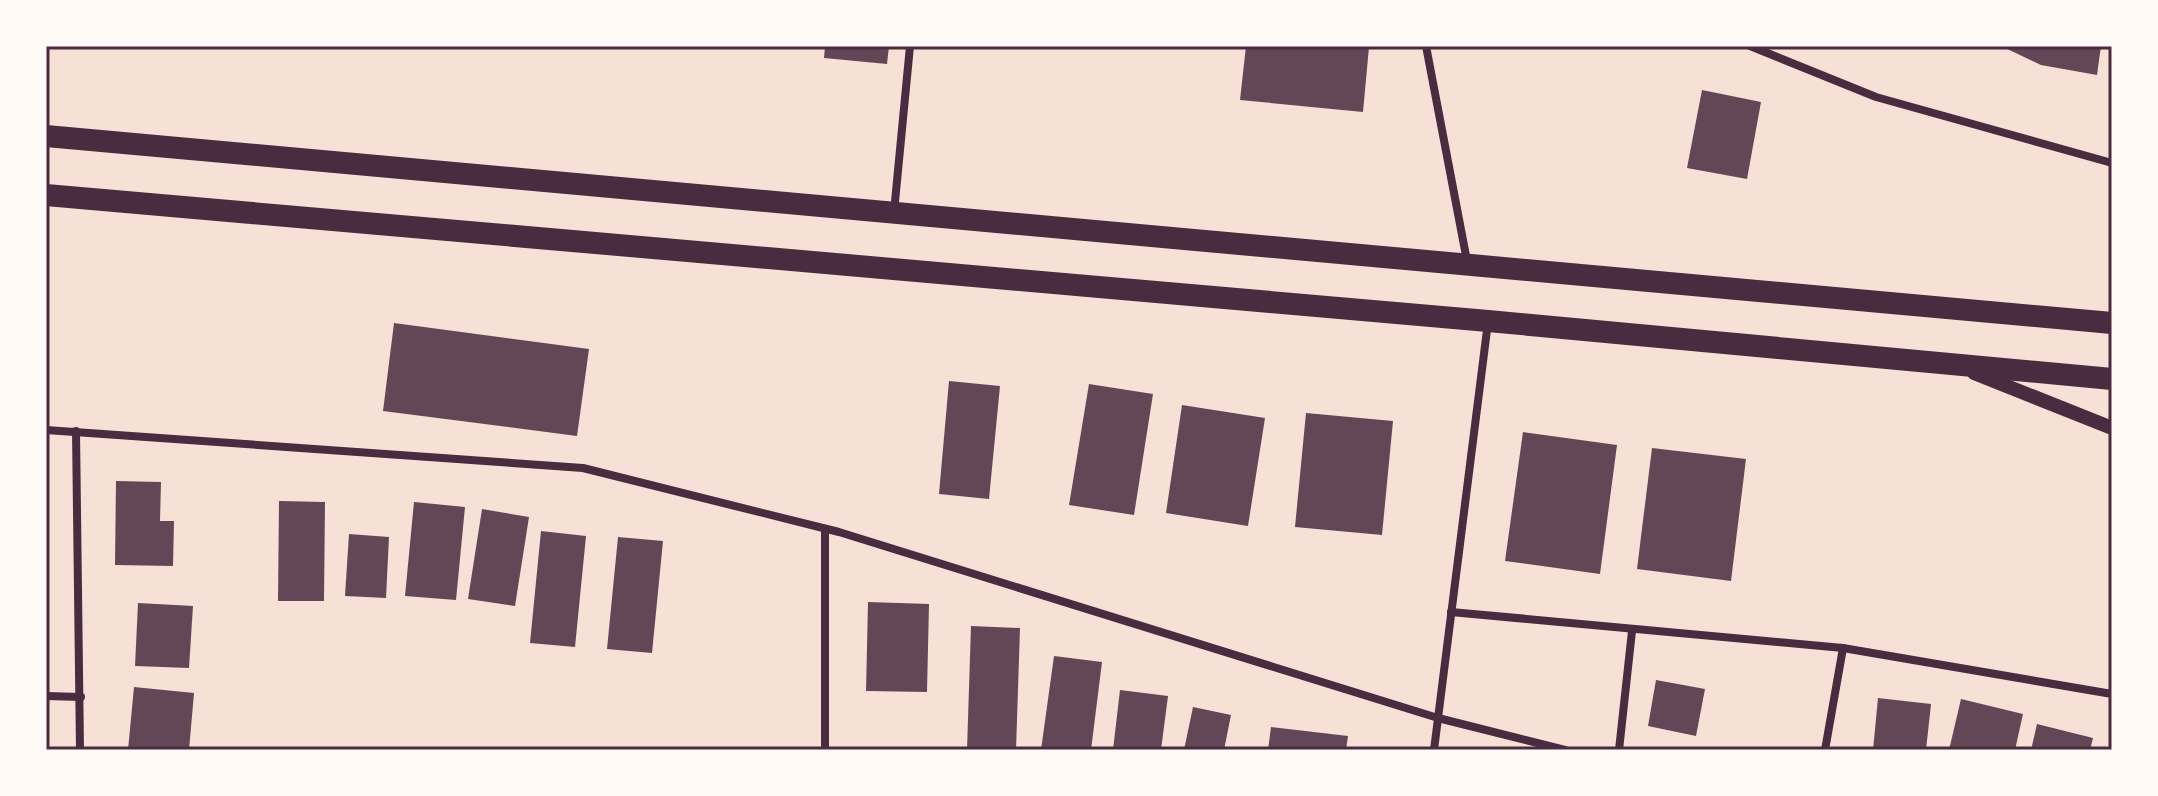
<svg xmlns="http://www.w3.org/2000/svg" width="2158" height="796" font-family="'IBM Plex Serif',serif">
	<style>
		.building { fill: #644757 }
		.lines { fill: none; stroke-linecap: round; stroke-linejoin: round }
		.minor { stroke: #4a2c40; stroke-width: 8 }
		.tertiary { stroke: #4a2c40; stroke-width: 14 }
		.trunk { stroke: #4a2c40; stroke-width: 22 }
		.neatline { fill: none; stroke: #4a2c40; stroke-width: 3 }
	</style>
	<rect width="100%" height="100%" fill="#f7e1d7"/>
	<g class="building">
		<path d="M825 46H889L887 64 824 58Z"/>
		<path d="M1246 46 1369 47 1363 112 1240 100Z"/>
		<path d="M2001 46H2101L2097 75 2041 65Z"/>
		<path d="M1702 90 1761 102 1747 179 1687 168Z"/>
		<path d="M394 323 589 349 577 436 383 411Z"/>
		<path d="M949 381 1000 386 989 499 939 494Z"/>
		<path d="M1089 384 1153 394 1134 515 1069 505Z"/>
		<path d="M1182 405 1265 418 1248 526 1166 513Z"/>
		<path d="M1306 413 1393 421 1382 535 1295 527Z"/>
		<path d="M1523 432 1617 445 1600 574 1505 561Z"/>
		<path d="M1652 448 1746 459 1731 581 1637 569Z"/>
		<path d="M116 481 161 482 160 521H174L173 566 115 565Z"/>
		<path d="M279 501 325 502 324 601H278Z"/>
		<path d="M414 502 465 507 456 600 405 596Z"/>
		<path d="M482 509 529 517 515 606 468 599Z"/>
		<path d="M541 531 586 536 575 647 530 643Z"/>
		<path d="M349 534 389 537 386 598 345 596Z"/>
		<path d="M618 537 663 541 652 653 607 649Z"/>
		<path d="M868 602 929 604 927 692 866 691Z"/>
		<path d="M138 603 193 606 189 668 135 666Z"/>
		<path d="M971 626 1020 628 1016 750H967Z"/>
		<path d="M1054 656 1102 662 1091 750H1041Z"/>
		<path d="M1656 680 1705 689 1696 736 1648 726Z"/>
		<path d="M134 687 194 693 189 750H128Z"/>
		<path d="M1120 690 1168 696 1161 750H1113Z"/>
		<path d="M1878 698 1931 704 1926 750H1873Z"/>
		<path d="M1961 699 2023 714 2015 750H1949Z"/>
		<path d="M1193 707 1231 715 1224 750H1184Z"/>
		<path d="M2037 724 2093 738 2090 750H2031Z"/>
		<path d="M1271 727 1348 736 1346 750H1268Z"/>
	</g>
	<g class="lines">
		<g class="minor">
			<path d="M1426 46 1467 261"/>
			<path d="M1750 46 1876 97 2112 163"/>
			<path d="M894 212 910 46"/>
			<path d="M46 430 583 468 839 532 1438 718 1565 750"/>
			<path d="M76 431 80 750"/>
			<path d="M825 529V750"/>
			<path d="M1451 612 1843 648 2112 694"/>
			<path d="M46 696 81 697"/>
			<path d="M1434 750 1488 322"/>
			<path d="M1619 750 1632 631"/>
			<path d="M1825 750 1843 648"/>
		</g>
		<path class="tertiary" d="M1974 373 2112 428"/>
		<g class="trunk">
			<path d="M46 136 2112 323"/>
			<path d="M46 195 1488 321 2112 379"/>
		</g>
	</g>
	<rect width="2158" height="796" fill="none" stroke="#fffaf5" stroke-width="96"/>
	<rect x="48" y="48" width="2062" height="700" class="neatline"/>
</svg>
